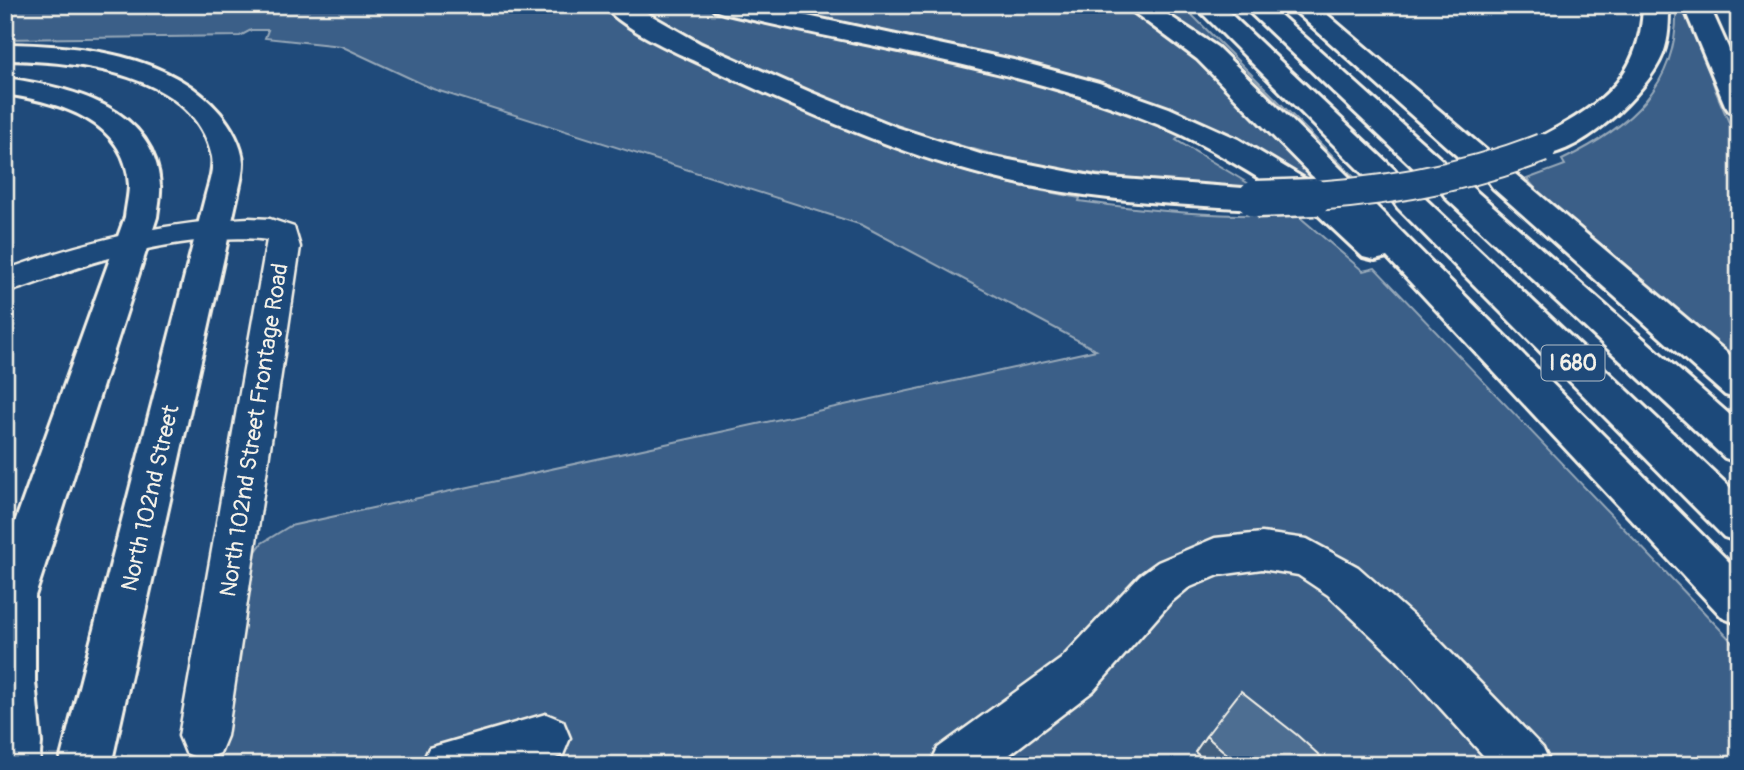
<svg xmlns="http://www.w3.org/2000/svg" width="1744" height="770" font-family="Pangolin,sans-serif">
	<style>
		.green { fill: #3a5f88; stroke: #97a8b8; stroke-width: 2 }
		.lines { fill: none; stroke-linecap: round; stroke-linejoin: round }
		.minor-casing { stroke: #f4f1e8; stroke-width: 5 }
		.major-casing { stroke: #f4f1e8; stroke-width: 6 }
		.highway-casing { stroke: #f4f1e8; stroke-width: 6 }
		.minor { fill: #1f4a7a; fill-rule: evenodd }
		.major { fill: #1f4a7a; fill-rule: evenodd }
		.highway { fill: #1f4a7a; fill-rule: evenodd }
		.highway-bridge-far1-casing { stroke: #f4f1e8; stroke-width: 32; stroke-linecap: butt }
		.highway-bridge-casing { stroke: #f4f1e8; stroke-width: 41; stroke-linecap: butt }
		.highway-bridge-far1 { stroke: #1f4a7a; stroke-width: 28 }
		.highway-bridge { stroke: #1f4a7a; stroke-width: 36 }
		.wall { fill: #425f7e; stroke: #f4f1e8; stroke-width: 2 }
		.building { fill: #4d6e92; stroke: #f4f1e8; stroke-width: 2 }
		.labels { text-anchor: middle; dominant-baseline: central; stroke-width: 5; stroke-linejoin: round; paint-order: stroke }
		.shield { fill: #1f4a7a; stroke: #b4bfc7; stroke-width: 2 }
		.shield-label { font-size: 21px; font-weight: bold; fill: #f4f1e8 }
		.street-label { font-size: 23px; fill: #f4f1e8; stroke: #1f4a7a }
	</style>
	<rect width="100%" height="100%" fill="#1f4a7a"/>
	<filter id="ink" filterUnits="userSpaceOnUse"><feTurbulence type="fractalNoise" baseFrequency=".0143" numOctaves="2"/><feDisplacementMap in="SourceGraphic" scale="14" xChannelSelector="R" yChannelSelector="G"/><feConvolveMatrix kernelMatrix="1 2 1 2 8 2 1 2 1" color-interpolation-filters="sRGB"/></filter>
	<g filter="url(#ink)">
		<g class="green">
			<path d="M26 5H598C646 39 699 63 753 88 863 139 959 178 1080 198L1079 201C1151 211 1223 218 1296 214L1363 271 1375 268 1739 649V765H219L252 557 262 543 290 526 1096 350 862 225 433 89 341 46 265 38 268 30H251L240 36 5 39V7Z"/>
			<path d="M635 5H695L1053 84 1183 133 1176 140 1256 188C1150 184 1045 172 942 140L939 143C835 105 730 61 635 5Z"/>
			<path d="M738 5H1119C1201 46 1261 122 1323 186H1307C1219 110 1107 93 997 67 911 46 824 26 738 5Z"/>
			<path d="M1150 5H1182L1358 181 1345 183Z"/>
			<path d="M1676 5H1688L1716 92 1739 146V369L1528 190 1535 188 1527 179 1565 165 1562 160C1629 128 1680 85 1676 5Z"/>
		</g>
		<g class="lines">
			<g class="minor-casing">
				<g id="minor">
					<path d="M249 218 270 219 294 227 300 247 227 736 220 753 203 760 186 753 179 736 267 240C216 233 141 248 92 263 63 272 35 285 5 293V270C85 241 164 222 249 218Z"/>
					<path d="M1262 533 1307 539 1358 567 1429 630 1543 748 1551 765H1492L1397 660 1328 595 1298 575 1262 569 1219 575 1188 588 1170 603 1093 691 996 765H930L938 748 1061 659 1140 575 1158 562 1215 538Z"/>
					<path d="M546 714 563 721 570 738 563 755 546 762 421 765 429 748Z"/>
				</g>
			</g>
			<g class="major-casing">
				<g id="major">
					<path d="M5 44C79 45 170 54 220 113 231 126 242 145 243 162 243 173 240 184 238 194L111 765H59L206 194C209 183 214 169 212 157 195 72 75 61 5 60Z"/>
					<path d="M5 78C68 87 155 106 160 185 161 195 158 207 157 217L35 596V681L41 743 39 765H5V550L125 217C126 207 129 195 129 185 126 120 58 102 5 94Z"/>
				</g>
			</g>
			<g class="highway-casing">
				<g id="highway">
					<path d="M604 5H633L701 44 810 92 896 127 983 155 1096 177 1256 189 1267 192 1272 199 1267 206 1256 209C1182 205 1108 201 1035 187 922 165 816 117 712 69 686 57 619 28 604 5Z"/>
					<path d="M711 5H756L1018 61 1099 83 1169 108 1238 139 1305 179 1310 186 1305 193 1294 196 1283 193C1239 166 1195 138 1147 120 1011 66 864 47 723 13L714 10Z"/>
					<path d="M1124 5H1153L1217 47 1348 176 1353 183 1348 190 1337 193 1326 190 1197 59Z"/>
					<path d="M1194 5H1221L1395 170 1400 177 1395 184 1384 187 1373 184Z"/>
					<path d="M1242 5H1269L1443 161 1447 168 1443 175 1432 177 1421 175Z"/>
					<path d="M1288 5H1316L1487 151 1491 157 1487 163 1476 166 1465 163Z"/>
					<path d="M1643 5H1669C1669 22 1669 38 1663 54 1649 91 1573 165 1531 154L1527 148 1531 142C1594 109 1641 83 1643 5Z"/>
					<path d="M1683 5H1709L1739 72V114L1729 111 1725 105Z"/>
					<path d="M1504 171 1515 174 1739 363V399L1725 395 1493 188 1488 181 1493 174Z"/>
					<path d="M1458 182 1469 185 1739 423V463L1725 458 1447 199 1442 192 1447 185Z"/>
					<path d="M1409 191 1420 194 1739 496V542L1724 537 1398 208 1393 201 1398 194Z"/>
					<path d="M1360 198 1371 201 1739 572V624L1723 618 1387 257 1375 260 1363 257 1313 210 1318 203 1329 200 1345 206 1349 201Z"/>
				</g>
			</g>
			<use href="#minor" class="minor"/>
			<use href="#major" class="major"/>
			<use href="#highway" class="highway"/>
			<g class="highway-bridge-far1-casing">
				<path id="highway-bridge-far1" d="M1278 198C1369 195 1457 181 1542 148"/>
			</g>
			<g class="highway-bridge-casing">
				<path id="highway-bridge" d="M1256 199 1314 197"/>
			</g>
			<use href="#highway-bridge-far1" class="highway-bridge-far1"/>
			<use href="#highway-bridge" class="highway-bridge"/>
		</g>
		<path class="wall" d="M1206 736 1330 765H1210L1195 752Z"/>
		<path class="building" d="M1241 691 1297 735 1330 765H1240L1206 736Z"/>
	</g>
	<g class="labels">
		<rect class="shield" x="1541.5" y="345.5" width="63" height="35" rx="5"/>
		<g class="shield-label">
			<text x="1573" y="363">I 680</text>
		</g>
		<g class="street-label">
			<text transform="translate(254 430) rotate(-81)">North 102nd Street Frontage Road</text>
			<text transform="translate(150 498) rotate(-77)">North 102nd Street</text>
		</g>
	</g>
	<rect width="1744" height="770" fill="none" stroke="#1f4a7a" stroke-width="28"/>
	<rect x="14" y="14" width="1716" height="742" fill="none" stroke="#f4f1e8" stroke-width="2.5" filter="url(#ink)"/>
</svg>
